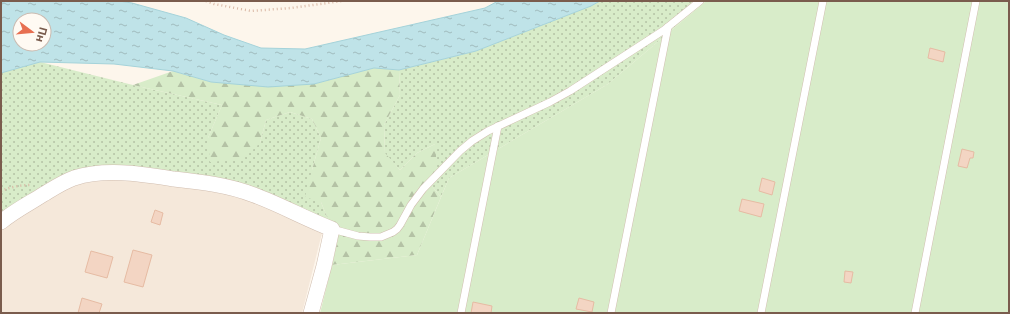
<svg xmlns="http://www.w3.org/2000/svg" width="1010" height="314" font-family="'Open Sans',sans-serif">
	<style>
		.residential { fill: #f5e8da }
		.grass { fill: url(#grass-dots) }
		.forest { fill: url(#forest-firs) }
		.green { fill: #d8ecc9 }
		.water { fill: url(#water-ripples); stroke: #a5d3da; fill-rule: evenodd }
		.building { fill: #f3d5c3; stroke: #e6bba3 }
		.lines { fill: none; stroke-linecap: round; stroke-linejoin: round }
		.service-casing { stroke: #d1beb0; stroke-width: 8 }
		.minor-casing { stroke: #d1beb0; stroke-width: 16 }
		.path { stroke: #d9b8a5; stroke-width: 2.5; stroke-dasharray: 1 3; stroke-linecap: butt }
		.service { stroke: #fff; stroke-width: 7 }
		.minor { stroke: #fff; stroke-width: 15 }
	</style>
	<defs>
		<pattern id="grass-dots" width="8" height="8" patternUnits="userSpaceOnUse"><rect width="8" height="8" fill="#d8ecc9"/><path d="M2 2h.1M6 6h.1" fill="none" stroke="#b4c2a5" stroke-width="1.8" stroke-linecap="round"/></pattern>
		<pattern id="forest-firs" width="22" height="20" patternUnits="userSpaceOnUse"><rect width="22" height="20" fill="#d8ecc9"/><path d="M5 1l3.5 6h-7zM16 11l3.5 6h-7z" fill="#b4c2a5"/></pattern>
		<pattern id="water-ripples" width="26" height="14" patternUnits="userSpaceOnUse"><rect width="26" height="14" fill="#bfe3e8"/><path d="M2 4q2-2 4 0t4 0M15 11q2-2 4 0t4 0" fill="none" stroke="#a0bbbe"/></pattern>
	</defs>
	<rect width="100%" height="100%" fill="#fdf6ec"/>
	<path class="residential" d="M117 179 180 184 251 201 322 233 302 313H1V227L56 190 84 183Z"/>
	<g class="grass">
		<path d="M600 1H706L608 84 449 178 441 197 431 185 435 144 417 153 400 170 385 154 384 125 400 95 399 70 476 51 591 6Z"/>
		<path d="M40 62 133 85 222 105 208 138 260 143 266 120 290 112 312 119 321 138 312 170 321 202 327 217 325 224 239 185 67 176 1 216V73Z"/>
	</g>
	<path class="forest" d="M374 68 399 70 400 95 384 125 385 153 400 170 417 153 435 144 436 156V174L431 185 441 197 417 255 332 265 338 238 335 230 325 224 327 217 321 202 305 197 312 170 321 138 312 119 290 112 266 120 260 143 243 159 210 162 208 138 222 105 133 85 173 71 211 82 314 84Z"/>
	<path class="green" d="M706 1H1009V313H320L332 265 417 255 449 178 608 84Z"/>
	<path class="water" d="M7 1H119L132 3 186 18 224 35 261 48 305 49 485 8 498 1H600L591 6 476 51 399 70 374 68 314 84 268 87 211 82 173 71 114 64 40 62 1 73V3ZM20 20H44V44H20Z"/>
	<g class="building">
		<path d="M930 48 945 52 943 62 928 58Z"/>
		<path d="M962 149 974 152 973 158H970L967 168 958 166Z"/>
		<path d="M762 178 775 182 772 195 759 191Z"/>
		<path d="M742 199 764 204 761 217 739 211Z"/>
		<path d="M155 210 163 213 160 225 151 222Z"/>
		<path d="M133 250 152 255 143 287 124 282Z"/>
		<path d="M91 251 113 257 107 278 85 272Z"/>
		<path d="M845 271 853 272 851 283 844 282Z"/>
		<path d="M82 298 102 304 99 313H78Z"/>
		<path d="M579 298 594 302 592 312 576 309Z"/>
		<path d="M473 302 492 306 491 313H471Z"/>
	</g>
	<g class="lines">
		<g class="service-casing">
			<g id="service">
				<path d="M332 229 358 236 370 237H381L393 232 397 229 400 225 411 205 423 189 460 151 472 141 488 131 550 102 570 91 664 30 700 1"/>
				<path d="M461 313 498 126"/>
				<path d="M611 313 668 27"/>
				<path d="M761 313 823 1"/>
				<path d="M915 313 976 1"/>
			</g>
		</g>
		<g class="minor-casing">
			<path id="minor" d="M1 222C14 211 30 203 44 194 54 188 63 182 74 178 106 168 141 174 174 179 201 182 228 185 254 195 281 205 306 219 332 229L324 266 311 313"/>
		</g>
		<g class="path">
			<path d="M206 1 214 4 251 11 291 8 342 1"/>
			<path d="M1 191C10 187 21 185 31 185"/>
		</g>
		<use href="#service" class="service"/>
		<use href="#minor" class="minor"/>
	</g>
	<rect width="1010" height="314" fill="none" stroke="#7a5c4d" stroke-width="4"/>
	<g transform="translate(32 32) rotate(106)"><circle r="19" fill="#fffaf3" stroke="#cabbb1"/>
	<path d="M0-3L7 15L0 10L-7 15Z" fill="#e76f51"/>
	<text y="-6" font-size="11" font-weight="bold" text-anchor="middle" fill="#7a5c4d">Пн</text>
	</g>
</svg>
